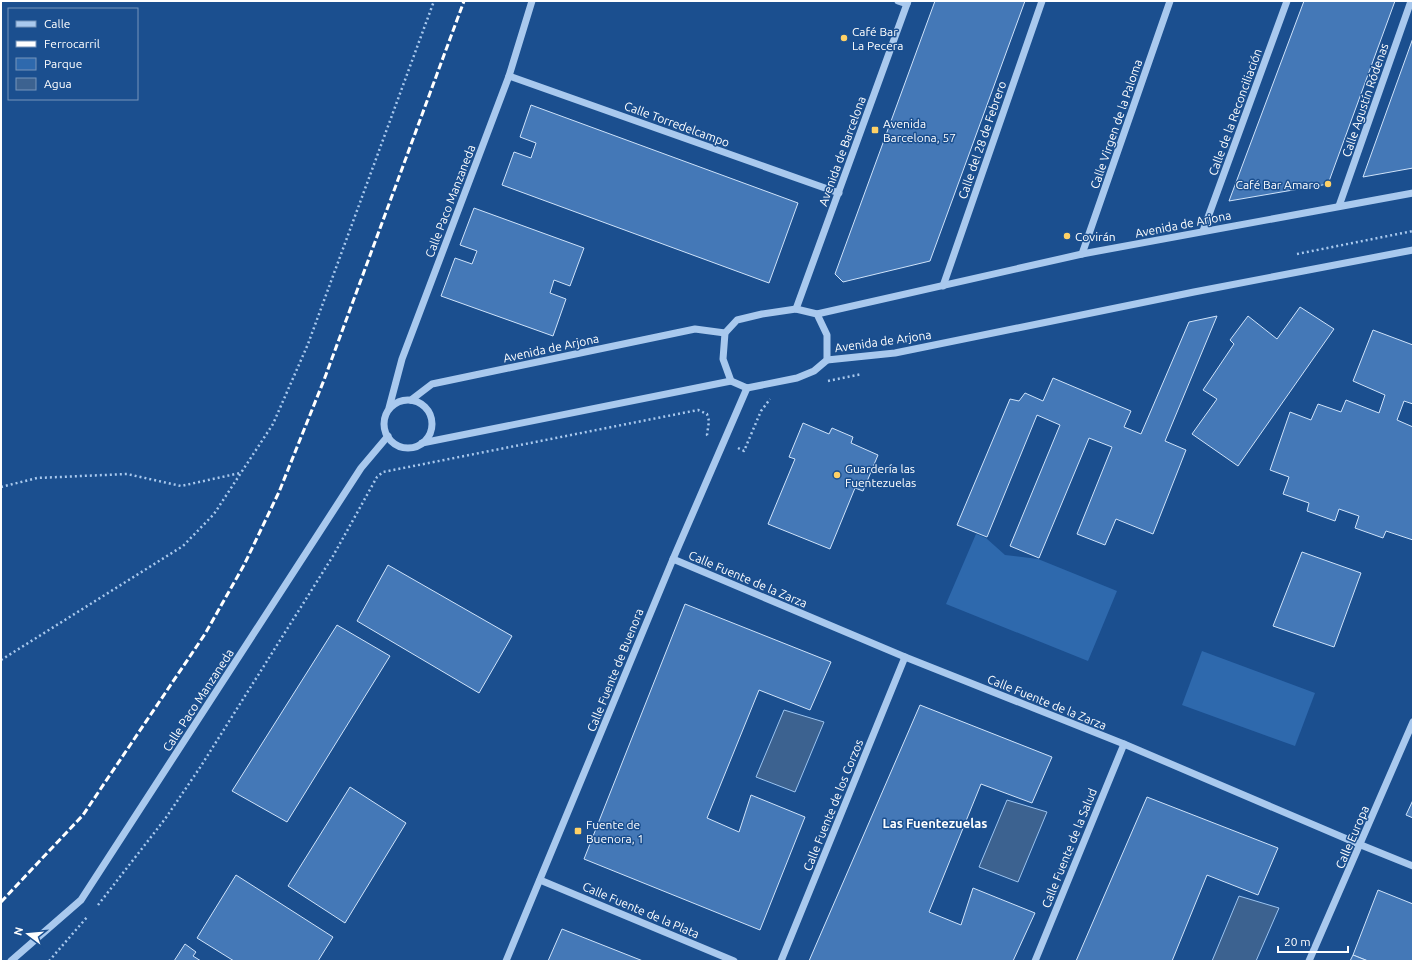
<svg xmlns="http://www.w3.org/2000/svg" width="1414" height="962" font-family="Ubuntu,sans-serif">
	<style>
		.green { fill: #2e69ad }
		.water { fill: #3c6290; stroke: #9cc4f0 }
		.building { fill: #4478b7; stroke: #cfe3fa }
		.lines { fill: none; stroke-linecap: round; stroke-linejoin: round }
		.path { stroke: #a9c9ee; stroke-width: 2.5; stroke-dasharray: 2 3; stroke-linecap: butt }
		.minor { stroke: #a9c9ee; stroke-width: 7 }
		.rail { stroke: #fff; stroke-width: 3; stroke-dasharray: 7 3; stroke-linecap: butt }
		.poi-dot { fill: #ffd166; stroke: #1b4f8f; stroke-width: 1.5 }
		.labels { text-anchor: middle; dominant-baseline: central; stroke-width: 3; stroke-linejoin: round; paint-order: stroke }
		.poi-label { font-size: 12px; fill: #fff; stroke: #1b4f8f; text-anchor: start }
		.street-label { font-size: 12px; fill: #fff; stroke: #1b4f8f }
		.neighbourhood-label { font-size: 13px; font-weight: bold; fill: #fff; stroke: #1b4f8f }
	</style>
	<rect width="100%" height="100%" fill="#1b4f8f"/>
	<g class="green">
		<path d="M976 534 986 538 1005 555 1038 559 1117 591 1088 661 946 604Z"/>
		<path d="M1202 651 1315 693 1295 746 1182 705Z"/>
	</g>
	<g class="water">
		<path d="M784 710 824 722 795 792 756 777Z"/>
		<path d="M1007 800 1047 812 1018 882 979 867Z"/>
		<path d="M1239 896 1279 908 1256 961H1212Z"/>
	</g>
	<g class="building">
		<path d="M935 1H1025L930 261 843 282 835 274Z"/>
		<path d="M1304 1H1395L1328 184 1229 201Z"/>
		<path d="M1413 38V168L1363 177Z"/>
		<path d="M531 105 798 203 769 283 502 185 514 152 531 158 536 143 520 137Z"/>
		<path d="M474 208 584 248 570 286 554 280 550 293 566 299 553 336 441 296 455 258 472 264 477 251 460 245Z"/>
		<path d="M1300 307 1334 329 1238 466 1192 434 1217 399 1203 390 1234 344 1230 340 1248 316 1277 339Z"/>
		<path d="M1217 316 1165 441 1186 450 1153 534 1116 519 1105 545 1077 534 1112 447 1089 438 1039 558 1010 546 1060 425 1037 415 987 537 957 525 1010 399 1019 401 1025 393 1043 401 1053 378 1131 411 1124 427 1141 434 1189 322Z"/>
		<path d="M1373 330 1413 345V404L1404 401 1397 420 1413 427V540L1386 531 1383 538 1355 528 1359 516 1339 509 1335 521 1307 511 1309 503 1283 494 1289 477 1270 470 1290 412 1311 420 1318 404 1341 412 1346 400 1379 413 1385 395 1353 381Z"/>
		<path d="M803 423 829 434 832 428 853 437 851 443 878 455 863 491 855 488 830 549 768 524 795 459 789 457Z"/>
		<path d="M1302 552 1361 573 1334 647 1273 626Z"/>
		<path d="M388 565 512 636 479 693 357 621Z"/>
		<path d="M685 604 831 662 810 710 759 690 707 818 739 832 751 795 805 817 760 930 584 859Z"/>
		<path d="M337 625 390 656 287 822 232 791Z"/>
		<path d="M920 705 1052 757 1032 803 981 784 929 912 961 925 973 888 1035 913 1013 961H809Z"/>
		<path d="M350 787 406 823 345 923 288 886Z"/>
		<path d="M1147 797 1278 848 1258 895 1207 875 1172 961H1076Z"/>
		<path d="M1413 800V818L1406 815Z"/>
		<path d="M236 875 333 937 318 961H234L197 938Z"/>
		<path d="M1378 890 1413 904V961H1368L1353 955Z"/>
		<path d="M562 929 643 961H548Z"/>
		<path d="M185 944 196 952 193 956 201 961H174Z"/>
		<path d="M1353 955 1368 961H1350Z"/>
	</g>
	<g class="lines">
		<g class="path">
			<path d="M1297 254 1413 231"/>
			<path d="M828 381 862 374"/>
			<path d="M738 448 744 451 761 411 770 399"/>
			<path d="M1 487 37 478 127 474 181 486 240 473"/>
			<path d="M1 660 183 546 214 514 273 424 308 344 434 1"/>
			<path d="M98 905 165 819 201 766 333 556 377 477 383 472 698 410 707 414 709 421 707 435 709 436"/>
			<path d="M49 961 88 916"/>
		</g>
		<g class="minor">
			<path d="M898 1 907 4"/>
			<path d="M509 76 839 193"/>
			<path d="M1339 206 1411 1"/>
			<path d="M1203 231 1287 1"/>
			<path d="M1082 254 1170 1"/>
			<path d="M943 286 1042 1"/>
			<path d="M796 309 908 1"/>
			<path d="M796 309 817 314 827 335V360L814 371 797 378 747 388 731 381 723 359 725 333 737 320 762 314Z"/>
			<path d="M817 314 1082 254 1413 193"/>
			<path d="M827 360 895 353 1194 292 1413 250"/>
			<path d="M411 400 432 384 695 329 725 333"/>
			<circle cx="408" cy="424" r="24"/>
			<path d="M389 408 402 359 509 76 532 1"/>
			<path d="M422 443 731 381"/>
			<path d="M673 559 905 657 1124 744 1361 845 1413 866"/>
			<path d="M540 880 734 961"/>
			<path d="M11 961 81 900 361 468 388 436"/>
			<path d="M506 961 673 559 747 388"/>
			<path d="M781 961 905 657"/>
			<path d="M1035 961 1124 744"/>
			<path d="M1309 961 1413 722"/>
		</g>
		<path class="rail" d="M1 902 83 815 205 634 244 565 279 492 324 380 464 1"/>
	</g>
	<g class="poi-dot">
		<circle cx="844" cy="38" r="4"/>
		<rect x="871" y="126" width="8" height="8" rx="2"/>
		<circle cx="1328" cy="184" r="4"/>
		<circle cx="1067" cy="236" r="4"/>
		<circle cx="837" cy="475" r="4"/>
		<rect x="574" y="827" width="8" height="8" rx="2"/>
	</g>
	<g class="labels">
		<g class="poi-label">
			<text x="852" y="31">Café Bar<tspan x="852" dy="14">La Pecera</tspan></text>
			<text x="883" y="123">Avenida<tspan x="883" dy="14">Barcelona, 57</tspan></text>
			<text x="1320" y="184" text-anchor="end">Café Bar Amaro</text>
			<text x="1075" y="236">Covirán</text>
			<text x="845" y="468">Guardería las<tspan x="845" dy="14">Fuentezuelas</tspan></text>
			<text x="586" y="824">Fuente de<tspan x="586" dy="14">Buenora, 1</tspan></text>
		</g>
		<g class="street-label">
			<text transform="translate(1365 100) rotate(-71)">Calle Agustín Ródenas</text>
			<text transform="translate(1235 112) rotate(-70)">Calle de la Reconciliación</text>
			<text transform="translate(677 124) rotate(20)">Calle Torredelcampo</text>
			<text transform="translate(1116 124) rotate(-71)">Calle Virgen de la Paloma</text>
			<text transform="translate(982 140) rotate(-71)">Calle del 28 de Febrero</text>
			<text transform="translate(842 151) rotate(-70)">Avenida de Barcelona</text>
			<text transform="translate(450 201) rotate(-69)">Calle Paco Manzaneda</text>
			<text transform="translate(1183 224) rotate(-11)">Avenida de Arjona</text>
			<text transform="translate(883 341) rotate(-8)">Avenida de Arjona</text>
			<text transform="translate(551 348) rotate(-12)">Avenida de Arjona</text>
			<text transform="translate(748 579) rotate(23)">Calle Fuente de la Zarza</text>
			<text transform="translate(615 670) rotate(-68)">Calle Fuente de Buenora</text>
			<text transform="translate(198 700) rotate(-57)">Calle Paco Manzaneda</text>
			<text transform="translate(1047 702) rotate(22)">Calle Fuente de la Zarza</text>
			<text transform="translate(833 805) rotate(-68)">Calle Fuente de los Corzos</text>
			<text transform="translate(1352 837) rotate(-67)">Calle Europa</text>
			<text transform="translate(1069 848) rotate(-68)">Calle Fuente de la Salud</text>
			<text transform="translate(641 910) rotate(23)">Calle Fuente de la Plata</text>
		</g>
		<g class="neighbourhood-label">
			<text x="935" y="823">Las Fuentezuelas</text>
		</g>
	</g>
	<rect width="1414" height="962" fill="none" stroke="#ffffff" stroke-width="4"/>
	<rect x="8" y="8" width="130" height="92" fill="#1b4f8f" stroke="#7695bc"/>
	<rect x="16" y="21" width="20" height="6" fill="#a9c9ee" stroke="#7695bc"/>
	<text x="44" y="28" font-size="12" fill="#ffffff">Calle</text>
	<rect x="16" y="41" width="20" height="6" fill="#ffffff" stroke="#7695bc"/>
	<text x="44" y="48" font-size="12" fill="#ffffff">Ferrocarril</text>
	<rect x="16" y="58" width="20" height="12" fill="#2e69ad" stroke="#7695bc"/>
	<text x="44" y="68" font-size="12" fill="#ffffff">Parque</text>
	<rect x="16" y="78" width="20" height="12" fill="#3c6290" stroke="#7695bc"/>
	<text x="44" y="88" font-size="12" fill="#ffffff">Agua</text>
	<g transform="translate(28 934) rotate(286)" stroke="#1b4f8f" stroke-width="3" paint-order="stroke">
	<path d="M0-3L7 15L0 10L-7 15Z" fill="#ffffff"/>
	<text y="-6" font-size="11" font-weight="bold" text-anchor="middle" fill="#ffffff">N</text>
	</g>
	<path d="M1278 946v6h70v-6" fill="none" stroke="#ffffff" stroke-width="2"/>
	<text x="1284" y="946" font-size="12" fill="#ffffff" stroke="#1b4f8f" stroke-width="3" paint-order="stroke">20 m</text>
</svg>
